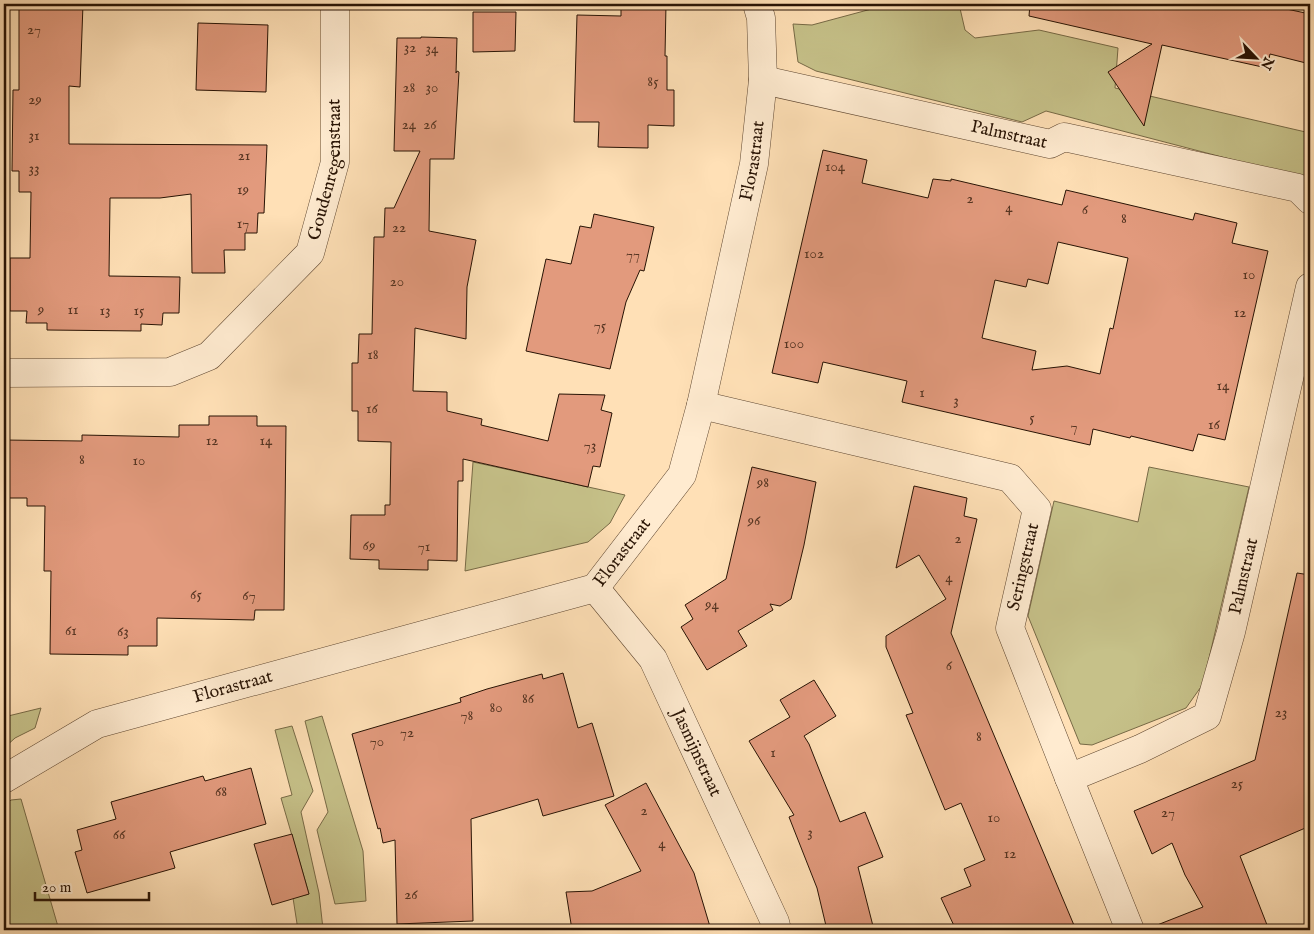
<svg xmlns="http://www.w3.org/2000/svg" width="1314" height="934" font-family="'IM FELL English',serif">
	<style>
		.green { fill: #c6c189; stroke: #776a46 }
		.building { fill: #e29a7d; stroke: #281304; fill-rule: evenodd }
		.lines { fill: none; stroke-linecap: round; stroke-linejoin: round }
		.minor-casing { stroke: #5e4630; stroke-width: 29 }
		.minor { stroke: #ffebd0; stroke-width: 28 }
		.labels { text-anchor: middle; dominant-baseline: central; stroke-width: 5; stroke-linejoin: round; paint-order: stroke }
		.number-label { font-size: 15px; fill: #563522 }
		.street-label { font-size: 18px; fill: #281304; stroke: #ffebd0 }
	</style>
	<rect width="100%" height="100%" fill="#ffe0b6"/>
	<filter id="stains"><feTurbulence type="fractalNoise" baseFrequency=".004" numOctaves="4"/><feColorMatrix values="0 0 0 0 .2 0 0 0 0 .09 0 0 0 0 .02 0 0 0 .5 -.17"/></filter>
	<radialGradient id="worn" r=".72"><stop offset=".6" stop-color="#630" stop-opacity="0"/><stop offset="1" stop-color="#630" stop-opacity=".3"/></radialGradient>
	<g class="green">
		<path d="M890 4H959L965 30 975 38 1039 30 1118 48 1115 88 1310 133V180L1046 111 1022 122 816 71 798 62 793 24 812 25Z"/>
		<path d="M473 462 625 495 610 523 588 542 465 571Z"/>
		<path d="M1149 467 1249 487 1203 684 1186 708 1092 745 1080 744 1028 616 1054 501 1138 522Z"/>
		<path d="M41 708 35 728 15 738 4 748V717Z"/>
		<path d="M322 716 363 851 366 901 335 904 317 830 328 812 305 721Z"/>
		<path d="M292 726 313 791 301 812 319 893 323 929 321 930H298L293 898 309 894 281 798 292 795 275 730Z"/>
		<path d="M21 799 59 930H4V807L11 800Z"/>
	</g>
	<g class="building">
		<path d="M19 4H83L80 87 69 86V144L267 145 264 213H258L257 233H245V250H224L225 273H192L191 194 160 198H110L109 276 180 277 179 313H163L162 325 141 324V331L47 330V323H26L27 311H10V258H30L31 192H19V171H12L13 90H19Z"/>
		<path d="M621 4H666L665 56H667V90H674V126L648 125V148L598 147 599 122H574L577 15 621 16Z"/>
		<path d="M1030 4H1263L1310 14V64L1270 54 1267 68 1162 45 1144 126 1108 72 1152 44 1029 16Z"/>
		<path d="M473 12H516L515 51 473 52Z"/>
		<path d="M198 23 268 25 266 92 196 90Z"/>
		<path d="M421 37 457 38 456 73 457 71 459 72 454 159H430L429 231 476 240 467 287 466 339 415 328 413 391 447 392V411L482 419 481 425 548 441 559 394 605 395 601 410 612 413 600 467 593 466 588 487 463 459V481H458L457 561 428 560V570L379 569V560L350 559 351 515H385V505H390L391 442 358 441V411H352V363H358L359 334H372L374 237H384L385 208H394L420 151H394L397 38H421Z"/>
		<path d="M823 150 867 160 862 183 928 198 933 179 951 181V179L1062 205 1066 190 1193 220 1195 213 1237 223 1232 243 1268 251 1225 440 1198 434 1193 451 1131 436 1130 438 1093 429 1090 445 902 402 907 381 823 362 818 383 772 373ZM1058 242 1128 258 1113 329 1110 328 1100 374 1067 366 1032 370 1036 351 982 338 995 280 1026 287 1028 279 1048 284Z"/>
		<path d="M594 214 654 227 644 271 640 270 626 302 610 369 526 351 546 259 571 264 580 226 591 228Z"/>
		<path d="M209 416H257V426H286L284 610H255L254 620 157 618V646H128V655L50 654 51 571H44L45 506H27V498H4V440L82 441V435L179 437V425H209Z"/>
		<path d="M752 467 816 482 804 545 791 599 780 606 770 604 773 610 738 631 747 646 707 670 681 627 693 619 685 605 726 579Z"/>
		<path d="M914 486 967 498 964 516 977 519 951 633 1076 930H956L941 898 971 886 964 869 985 860 961 803 945 810 906 715 913 713 886 647V636L946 599 919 555 896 568Z"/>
		<path d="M1297 573 1310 575V826L1240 856 1269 930H1148L1147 929 1203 907 1185 875 1172 843 1152 854 1134 811 1255 760Z"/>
		<path d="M563 673 578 728 592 723 614 796 543 816 538 799 471 819 473 921 397 924 395 840 383 843 380 828 378 829 352 734 461 702 460 698 487 689 542 674 543 679Z"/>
		<path d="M814 680 836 716 804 736 809 744 840 822 865 812 883 857 858 867 874 930H827L817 888 789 817 794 815 749 741 790 717 780 700Z"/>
		<path d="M251 768 266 824 170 852 175 868 87 893 75 852 82 850 77 830 116 819 111 802 203 776 205 781Z"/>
		<path d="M646 783 694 873 711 930H572L566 892 592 891 641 871 605 805Z"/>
		<path d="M292 834 309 894 272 905 254 844Z"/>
	</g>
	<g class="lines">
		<g class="minor-casing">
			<g id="minor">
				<path id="s1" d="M763 80 1050 144 1064 137 1298 188 1310 200"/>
				<path id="s2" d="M4 373 170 372 209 356 310 253 335 162V4"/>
				<path d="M701 405 1010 478 1037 509 1010 628 1069 778 1130 930"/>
				<path id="s3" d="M595 588 653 659 775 922 777 930"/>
				<path id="s4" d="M1069 778 1140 749 1207 716 1231 632 1310 287"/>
				<path id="s5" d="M4 779 97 724 595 588 682 475 701 405 754 164 763 80 761 18 757 4"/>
			</g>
		</g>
		<use href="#minor" class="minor"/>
	</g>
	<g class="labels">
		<g class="number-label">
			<text x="34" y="29">27</text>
			<text x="410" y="47">32</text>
			<text x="432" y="48">34</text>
			<text x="653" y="81">85</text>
			<text x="409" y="87">28</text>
			<text x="432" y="87">30</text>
			<text x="35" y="99">29</text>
			<text x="409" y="124">24</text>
			<text x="430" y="124">26</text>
			<text x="34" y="135">31</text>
			<text x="244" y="155">21</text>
			<text x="835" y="166">104</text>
			<text x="34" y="168">33</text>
			<text x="243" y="189">19</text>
			<text x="970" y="198">2</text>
			<text x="1009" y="207">4</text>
			<text x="1085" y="209">6</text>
			<text x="1124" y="218">8</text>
			<text x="243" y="223">17</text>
			<text x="399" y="227">22</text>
			<text x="814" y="253">102</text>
			<text x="633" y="254">77</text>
			<text x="1249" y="274">10</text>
			<text x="397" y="281">20</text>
			<text x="41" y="309">9</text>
			<text x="73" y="309">11</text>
			<text x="105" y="310">13</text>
			<text x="139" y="310">15</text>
			<text x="1240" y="312">12</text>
			<text x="600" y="325">75</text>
			<text x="794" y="343">100</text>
			<text x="373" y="354">18</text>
			<text x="1223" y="385">14</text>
			<text x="922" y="392">1</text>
			<text x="956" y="400">3</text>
			<text x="372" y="408">16</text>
			<text x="1032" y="417">5</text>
			<text x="1214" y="424">16</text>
			<text x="1074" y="426">7</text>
			<text x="212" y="440">12</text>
			<text x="266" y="440">14</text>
			<text x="590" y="445">73</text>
			<text x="82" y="459">8</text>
			<text x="139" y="460">10</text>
			<text x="763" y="482">98</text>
			<text x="754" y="520">96</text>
			<text x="958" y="538">2</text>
			<text x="369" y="545">69</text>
			<text x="424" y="546">71</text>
			<text x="949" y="577">4</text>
			<text x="196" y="594">65</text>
			<text x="249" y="595">67</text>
			<text x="712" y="604">94</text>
			<text x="71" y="630">61</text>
			<text x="123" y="631">63</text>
			<text x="949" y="665">6</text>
			<text x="528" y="698">86</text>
			<text x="496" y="707">80</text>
			<text x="1281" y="712">23</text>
			<text x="467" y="715">78</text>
			<text x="407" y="732">72</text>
			<text x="979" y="736">8</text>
			<text x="377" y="741">70</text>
			<text x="773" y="752">1</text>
			<text x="1237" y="783">25</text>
			<text x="221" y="791">68</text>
			<text x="644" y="810">2</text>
			<text x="1168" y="812">27</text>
			<text x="994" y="817">10</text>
			<text x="810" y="832">3</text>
			<text x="119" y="834">66</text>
			<text x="662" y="843">4</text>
			<text x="1010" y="853">12</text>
			<text x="411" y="894">26</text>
		</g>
		<g class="street-label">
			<text stroke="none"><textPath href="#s1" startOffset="252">Palmstraat</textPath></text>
			<text stroke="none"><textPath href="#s5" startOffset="1089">Florastraat</textPath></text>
			<text stroke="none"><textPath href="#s2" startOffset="438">Goudenregenstraat</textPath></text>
			<text stroke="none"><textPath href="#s5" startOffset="669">Florastraat</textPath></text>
			<text transform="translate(1024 567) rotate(-77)">Seringstraat</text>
			<text stroke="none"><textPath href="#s4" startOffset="296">Palmstraat</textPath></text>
			<text stroke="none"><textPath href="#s5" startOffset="249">Florastraat</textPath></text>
			<text stroke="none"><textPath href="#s3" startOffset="195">Jasmijnstraat</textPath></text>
		</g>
	</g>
	<rect width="1314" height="934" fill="none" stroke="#ffe0b6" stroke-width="20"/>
	<rect x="5" y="5" width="1304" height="924" fill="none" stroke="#281304" stroke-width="2.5"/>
	<rect x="10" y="10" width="1294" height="914" fill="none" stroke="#281304"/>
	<g transform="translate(1256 58) rotate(115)" stroke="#ffebd0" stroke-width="4" paint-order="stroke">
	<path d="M0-4L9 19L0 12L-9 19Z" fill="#281304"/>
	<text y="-8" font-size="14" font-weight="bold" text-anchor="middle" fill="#281304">N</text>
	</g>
	<path d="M35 892v8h114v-8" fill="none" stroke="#281304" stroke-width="2.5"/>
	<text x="42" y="892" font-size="15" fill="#281304" stroke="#ffebd0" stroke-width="4" paint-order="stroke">20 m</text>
	<rect width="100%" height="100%" filter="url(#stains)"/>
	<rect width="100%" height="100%" fill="url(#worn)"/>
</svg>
